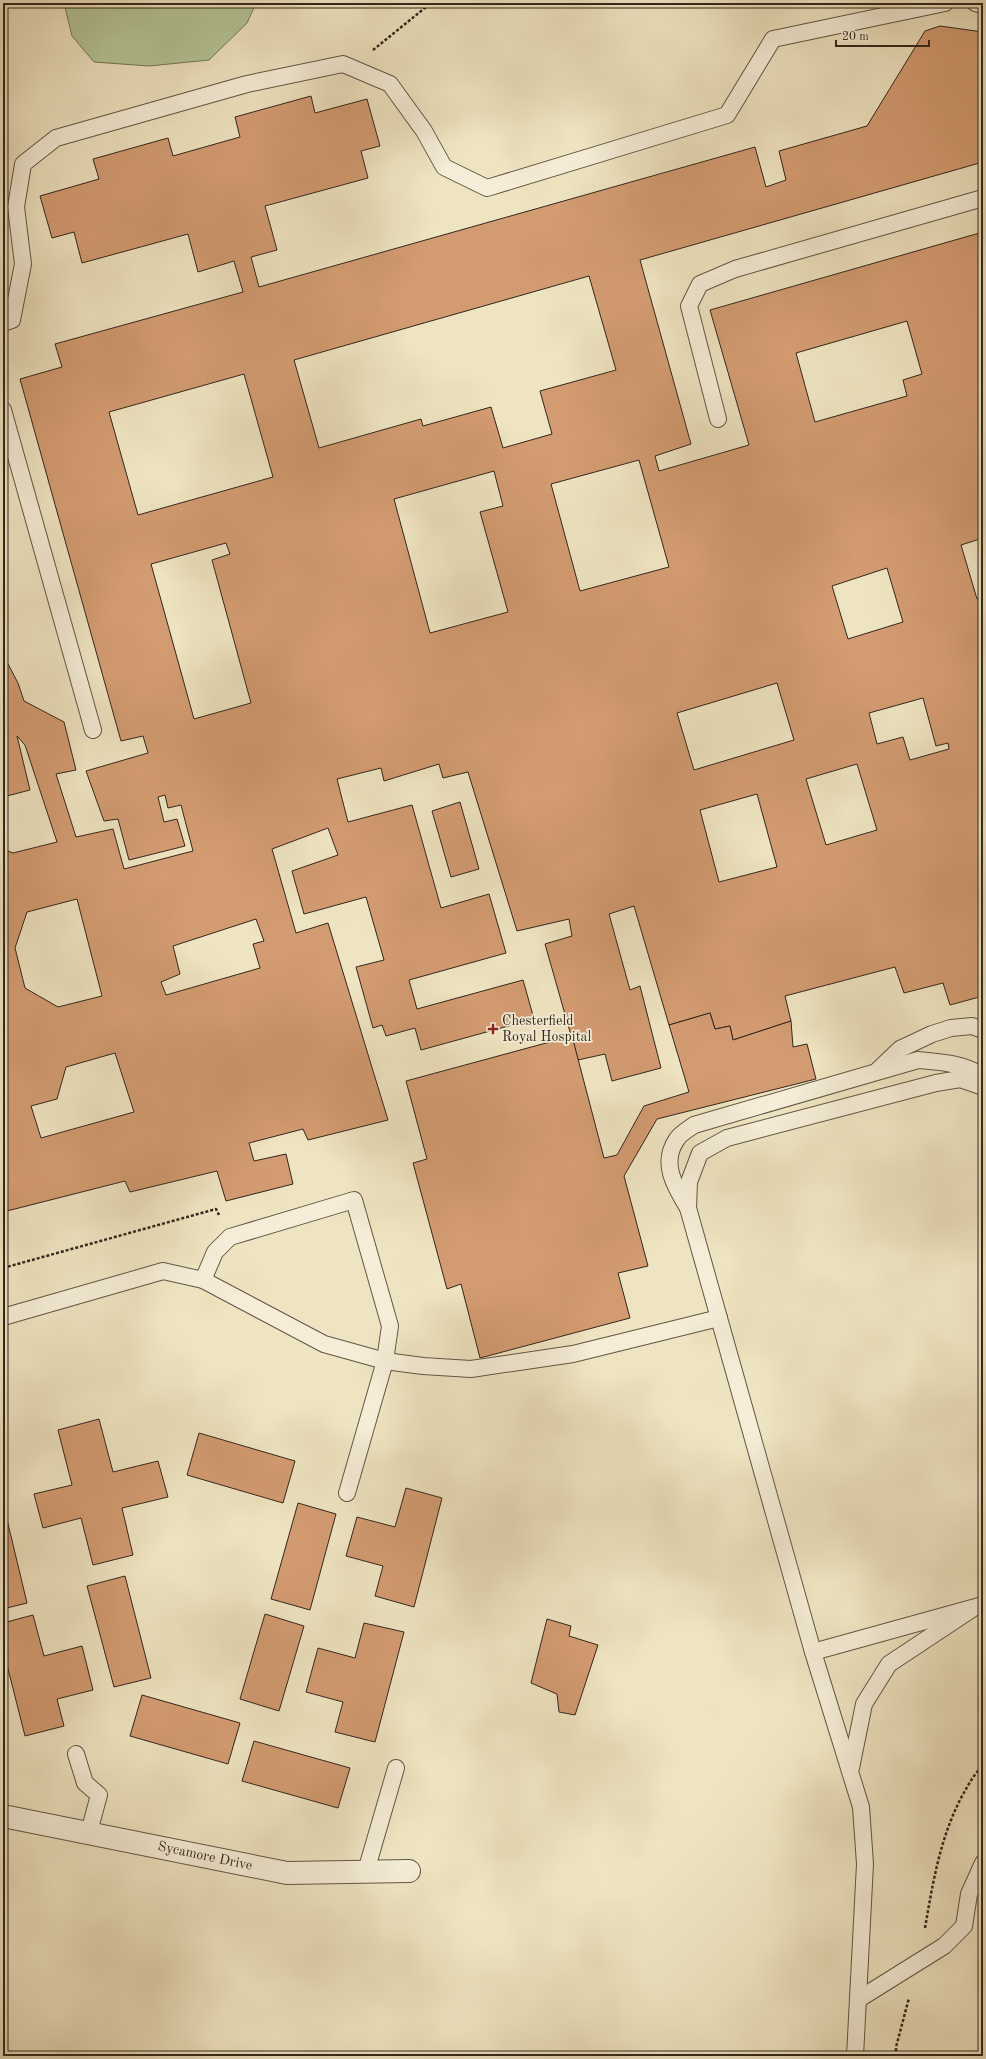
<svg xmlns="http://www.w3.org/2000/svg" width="986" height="2059" font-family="'Old Standard TT',serif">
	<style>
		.green { fill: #b5c596; stroke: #747658 }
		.building { fill: #d39b72; stroke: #32261b; fill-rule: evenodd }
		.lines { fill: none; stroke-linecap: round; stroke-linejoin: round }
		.lane-casing { stroke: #615644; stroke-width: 18 }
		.street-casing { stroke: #615644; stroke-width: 24 }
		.path { stroke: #32261b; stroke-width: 2.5; stroke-dasharray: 3 2; stroke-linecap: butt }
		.lane { stroke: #f5edd7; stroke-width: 16 }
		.street { stroke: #f5edd7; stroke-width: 22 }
		.poi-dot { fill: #8f2418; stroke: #f5edd7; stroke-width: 1.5 }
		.labels { text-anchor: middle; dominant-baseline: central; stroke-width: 3.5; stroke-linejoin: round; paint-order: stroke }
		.poi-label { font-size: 14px; fill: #32261b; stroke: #f5edd7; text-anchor: start }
		.street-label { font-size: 14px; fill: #32261b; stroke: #f5edd7 }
	</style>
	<rect width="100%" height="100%" fill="#efe4c1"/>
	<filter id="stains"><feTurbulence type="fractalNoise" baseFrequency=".005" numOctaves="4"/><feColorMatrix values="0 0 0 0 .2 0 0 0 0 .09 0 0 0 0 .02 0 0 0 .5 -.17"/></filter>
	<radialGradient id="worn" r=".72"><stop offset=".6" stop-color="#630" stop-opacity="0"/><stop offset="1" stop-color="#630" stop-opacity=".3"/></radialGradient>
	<path class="green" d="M64 3H256L247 23 209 60 149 66 94 62 72 36Z"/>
	<g class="building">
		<path d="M940 26 983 32V162L640 260 691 444 655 456 659 471 749 445 710 310 983 232V538L961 545 977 599 983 597V996L950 1005 943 983 904 993 895 967 785 996 791 1021 733 1040 730 1026 715 1029 710 1013 669 1025 634 906 609 914 630 990 640 986 661 1068 612 1081 605 1054 578 1060 545 944 572 936 569 919 517 931 468 772 443 778 439 764 384 781 381 768 337 779 348 822 412 805 441 908 489 894 506 953 409 980 417 1009 523 980 534 1019 421 1050 415 1028 386 1036 382 1025 373 1028 356 967 384 960 366 897 304 914 292 871 338 855 328 828 272 849 296 933 328 923 388 1120 308 1140 303 1129 249 1143 254 1161 286 1154 293 1184 226 1201 217 1171 130 1192 125 1181 3 1212V849L13 853 57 842 25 745 17 736 30 790 3 797V662L8 664 18 683 24 701 64 722 76 770 56 774 76 837 113 829 124 869 193 851 181 805 168 808 165 795 158 797 164 822 177 819 185 846 129 860 118 819 104 821 86 771 148 753 143 736 121 741 20 379 62 367 55 344 243 292 234 261 198 272 188 234 82 263 74 232 52 238 40 196 99 179 93 159 168 138 173 156 240 137 235 117 311 96 315 113 367 99 380 146 361 151 368 178 265 206 277 250 251 257 259 287 755 147 766 187 786 180 779 151 867 126 925 31ZM589 276 616 370 540 391 552 434 503 448 491 407 423 426 421 419 319 448 294 360ZM907 321 922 374 903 380 907 396 815 422 796 353ZM244 374 273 477 138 515 109 412ZM639 460 669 567 580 591 551 484ZM494 471 503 506 480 512 508 612 430 633 394 499ZM226 543 230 554 212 560 251 703 194 719 151 564ZM887 568 903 622 848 639 832 586ZM777 683 794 740 694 770 677 713ZM923 698 936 746 948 743 949 749 910 760 903 737 877 744 869 713ZM857 764 877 830 826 845 806 779ZM757 794 777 867 719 882 700 810ZM77 899 102 996 58 1007 25 988 15 948 27 912ZM256 919 264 941 253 944 260 968 166 995 161 982 180 974 173 946ZM115 1053 134 1112 41 1138 31 1106 57 1099 66 1067Z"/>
		<path d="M460 802 479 869 451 877 432 811Z"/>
		<path d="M710 1013 715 1029 730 1026 733 1040 791 1021 793 1047 807 1044 816 1079 657 1119 624 1176 648 1266 618 1273 630 1318 480 1358 461 1284 447 1289 413 1163 427 1159 406 1081 572 1036 604 1158 617 1155 644 1106 689 1092 669 1025Z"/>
		<path d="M99 1419 113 1472 158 1461 168 1497 122 1508 133 1555 93 1565 81 1518 43 1528 34 1494 72 1485 58 1430Z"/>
		<path d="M199 1433 295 1461 283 1503 187 1475Z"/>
		<path d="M406 1488 442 1498 414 1607 375 1596 383 1566 346 1556 357 1517 395 1527Z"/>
		<path d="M298 1503 336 1514 310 1610 271 1599Z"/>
		<path d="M4 1507 27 1603 3 1609V1508Z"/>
		<path d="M125 1576 151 1678 114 1687 87 1586Z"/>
		<path d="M265 1614 304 1626 279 1711 240 1699Z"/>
		<path d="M33 1615 44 1656 82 1646 93 1690 57 1699 64 1726 25 1736 3 1649V1623Z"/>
		<path d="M547 1619 571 1626 569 1636 598 1645 575 1715 559 1712 557 1694 531 1683Z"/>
		<path d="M364 1623 404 1632 375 1742 335 1732 343 1702 306 1692 318 1648 355 1658Z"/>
		<path d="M142 1695 240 1723 228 1764 130 1736Z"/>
		<path d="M254 1741 350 1768 338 1808 242 1781Z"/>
	</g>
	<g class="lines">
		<g class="lane-casing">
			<g id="lane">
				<path d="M975 3 983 5"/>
				<path d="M3 323 12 320 23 264 16 207 23 164 56 138 247 84 343 64 390 84 424 131 444 167 487 188 727 115 773 39 945 3"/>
				<path d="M3 410 93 730"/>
				<path d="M718 419 689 306 700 284 735 269 983 198"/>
				<path d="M878 1070 900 1049 932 1034 951 1028 972 1026 983 1030"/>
				<path d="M688 1208C675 1187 660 1163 677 1139 681 1133 689 1129 694 1125L918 1060C941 1062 962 1063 983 1076"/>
				<path d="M203 1280 215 1252 230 1237 354 1200 390 1326 385 1361 347 1493"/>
				<path d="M3 1317 163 1271 203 1280 324 1344 385 1361 423 1366 471 1369 573 1354 719 1318"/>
				<path d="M813 1652 983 1605"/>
				<path d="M76 1754 85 1783 99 1795 89 1832"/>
				<path d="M851 1768 864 1704 889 1664 972 1609"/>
				<path d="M366 1871 396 1768"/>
				<path d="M859 1999 944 1946 964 1926 969 1894 983 1863"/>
				<path d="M855 2056 865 1864 861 1807 813 1652 688 1208 689 1182 700 1153 727 1138 936 1083 960 1079 983 1087"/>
			</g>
		</g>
		<g class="street-casing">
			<path id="street" d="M3 1816 287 1873 409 1871"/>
		</g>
		<g class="path">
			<path d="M373 50 431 3"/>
			<path d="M3 1268 216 1209 219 1215"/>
			<path d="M925 1928C933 1882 940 1838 962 1796 969 1784 973 1775 983 1766"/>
			<path d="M896 2056V2047L909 1998"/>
		</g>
		<use href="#lane" class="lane"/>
		<use href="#street" class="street"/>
	</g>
	<path class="poi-dot" d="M491 1023h4v4h4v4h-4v4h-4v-4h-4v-4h4z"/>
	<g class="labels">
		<g class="poi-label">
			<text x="502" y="1021">Chesterfield<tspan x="502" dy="16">Royal Hospital</tspan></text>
		</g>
		<g class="street-label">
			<text transform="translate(205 1856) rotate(12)">Sycamore Drive</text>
		</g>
	</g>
	<rect width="986" height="2059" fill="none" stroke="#efe4c1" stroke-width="16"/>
	<rect x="4" y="4" width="978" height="2051" fill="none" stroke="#32261b" stroke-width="2"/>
	<rect x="8" y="8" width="970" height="2043" fill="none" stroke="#32261b"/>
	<path d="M836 40v6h93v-6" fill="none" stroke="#32261b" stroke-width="2"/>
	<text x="842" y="40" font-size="12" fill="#32261b" stroke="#f5edd7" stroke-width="3" paint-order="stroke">20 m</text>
	<rect width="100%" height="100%" filter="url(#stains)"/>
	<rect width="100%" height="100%" fill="url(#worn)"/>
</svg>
